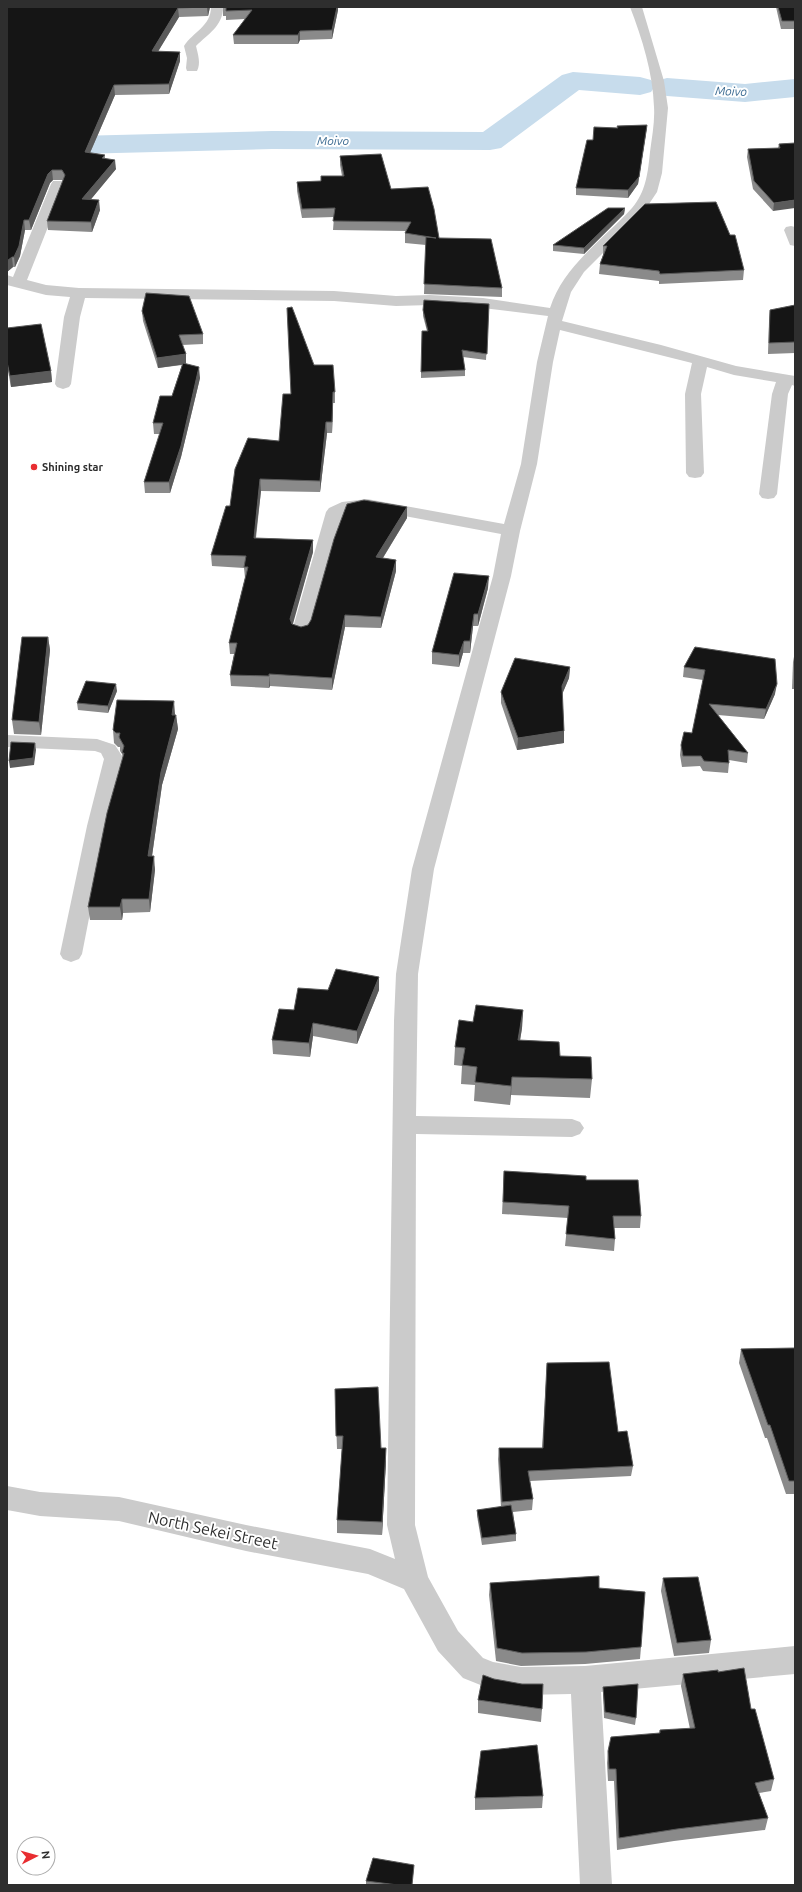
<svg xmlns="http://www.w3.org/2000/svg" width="802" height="1892" font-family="Ubuntu,sans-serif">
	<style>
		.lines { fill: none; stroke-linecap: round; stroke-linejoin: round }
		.river { fill: #c7dcec; fill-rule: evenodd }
		.minor { fill: #cbcbcb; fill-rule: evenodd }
		.wall { fill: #8a8a8a }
		.shaded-wall { fill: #5b5b5b }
		.building { fill: #151515; stroke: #5b5b5b }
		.poi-dot { fill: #e82d31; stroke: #fff; stroke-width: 1.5 }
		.labels { text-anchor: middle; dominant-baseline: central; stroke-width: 4; stroke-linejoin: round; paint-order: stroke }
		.far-poi-label { font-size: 11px; font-weight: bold; fill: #2e2e2e; stroke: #fff; text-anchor: start }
		.far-water-label { font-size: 12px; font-style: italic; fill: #3b6b92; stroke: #fff }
		.near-street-label { font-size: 16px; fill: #2e2e2e; stroke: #fff }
	</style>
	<rect width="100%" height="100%" fill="#fff"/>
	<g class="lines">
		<path class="river" d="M573 72 640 77 651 80 654 84 656 81 667 78 745 84 795 79V97L745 102 667 96 656 93 653 89 651 92 640 95 579 90 501 148 490 150 272 149 36 155 7 154V136L36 137 272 131 483 132 562 75Z"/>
		<g class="minor">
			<path d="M211 7H223C223 26 208 34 196 46 198 55 201 63 197 71H187L186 68 187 58 184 46C193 32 211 26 211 7Z"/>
			<path d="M630 7H642L664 81 668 108 662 173 657 192 643 213 584 272 571 292 562 321 661 345 736 366 795 376V386L792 385 788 394 777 494 774 498 768 499 762 498 759 494 772 394 776 382 734 375 707 367 701 394 704 473 701 477 695 478 689 477 686 473 685 394 692 363 560 330 553 362 537 464 520 531 511 576 434 869 418 974 416 1116 572 1119 580 1122 584 1128 580 1134 572 1137 416 1134 415 1525 428 1577 458 1631 483 1658 493 1662 521 1667 585 1666 795 1646V1674L601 1692 612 1885H580L571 1694 521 1695 493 1690 463 1678 438 1651 404 1589 368 1574 246 1551 119 1521 40 1516 7 1510V1486L40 1492 119 1497 246 1525 370 1549 395 1559 387 1525 394 1021 396 974 412 869 493 576 501 534 367 509 352 511 343 515 310 631 308 635 301 637 294 635 292 631 326 512 329 508 342 502 367 499 504 524 521 464 537 362 548 316 483 308 430 305 396 306 334 301 85 298 80 317 71 384 69 387 63 389 57 387 55 384 64 317 70 297 46 295 7 285V275L13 277 51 184 53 181H63L65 184 27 280 46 285 79 288 334 291 396 296 430 295 483 298 550 308C564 265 603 240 632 208 646 192 648 172 650 152 652 137 655 121 654 107 653 73 642 38 630 7Z"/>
			<path d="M791 226 795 227V246L790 245 784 230 786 227Z"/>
			<path d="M7 735 97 739 115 745 124 759 107 826 82 954 79 959 71 962 63 959 60 954 87 826 104 759 101 753 95 751 7 747Z"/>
		</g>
	</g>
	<g class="wall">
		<path d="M7 7H210L208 16 179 17 158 51 180 61 169 94 115 95 90 153 105 155V158L116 169 90 200 100 210 92 232 48 230 47 221 63 180H53L50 183 31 230H25L20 256 15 267H13L7 272Z"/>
		<path d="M223 7H338V10L332 39 300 40 298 44H234L233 35 245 19 226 20V16H223Z"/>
		<path d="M776 7H795V29H781Z"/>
		<path d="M647 125 646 133 638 184 628 198 576 195V188L593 140 617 128V126Z"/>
		<path d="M795 143 773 211 753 189 747 157 748 149 778 148 779 144Z"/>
		<path d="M340 156 391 189 439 238 502 288V297L424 294 426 245 405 243V233L406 231 333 230 334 217 302 218 297 191V182L321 181 342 176 340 165Z"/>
		<path d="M625 208 624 214 584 254 553 251V245Z"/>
		<path d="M603 246 744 270 743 280 659 284V281L599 274 600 264 603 255Z"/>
		<path d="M424 300 489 304 486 360 463 357 465 370V376L421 378V372L427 331 423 316Z"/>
		<path d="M795 305V353L768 354 769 321 770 310Z"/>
		<path d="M142 311 203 334V344L182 345 186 364 200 378 181 457 170 493H145L144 482 160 434H154L153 423 172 396 182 365 158 368 143 321Z"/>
		<path d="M7 328 51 371 52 382 11 387 7 366Z"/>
		<path d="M314 365 335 392V403H333L332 433H327L320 492 261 491 256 538 313 540V552L292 624 301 627 308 625 407 507V518L383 558 396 560V571L381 628 345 627 332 690 270 686 269 688 231 686 230 675 234 654H230L229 643 245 578 244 568 212 566 211 555 230 506 279 441 291 394Z"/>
		<path d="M488 588 478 626H473L470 653H463L459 667 432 664V652Z"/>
		<path d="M48 637 50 650 41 735 14 734 12 720Z"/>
		<path d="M695 647 775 694 764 719 718 715 748 753 747 763 729 760V763L728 773 703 771 700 766 682 767 680 755 681 745 692 733 703 680 683 677 684 667Z"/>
		<path d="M795 651V689H792L793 662Z"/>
		<path d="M570 667 569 678 562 694 564 731V743L517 750 501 703V692Z"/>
		<path d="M117 691 108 713 78 710 77 703Z"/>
		<path d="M175 715H176L178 729 162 785 152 856 155 870 150 912 123 913 122 920H90L88 907 123 758 122 754 120 751V747H118L114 743 113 730Z"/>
		<path d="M379 977V990L357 1044 313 1036 310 1057 273 1054 272 1040 294 1010 328 990Z"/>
		<path d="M523 1010 522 1028 520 1040 560 1056 592 1079 590 1098 511 1095 510 1105 474 1101 475 1085 461 1084 462 1066 454 1065 455 1047 473 1022Z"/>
		<path d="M504 1171 586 1180 641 1216 640 1228H614L615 1239 614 1251 565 1246 568 1218 502 1214Z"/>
		<path d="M795 1348V1494H786L767 1438H765L739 1363 741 1349Z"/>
		<path d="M547 1363 618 1432 633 1466 631 1476 530 1481 533 1499 532 1510 513 1512 516 1534V1541L482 1545 477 1516V1510L501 1507 498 1459 499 1448H542Z"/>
		<path d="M335 1389 386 1461 382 1535 337 1533V1520L342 1449H337Z"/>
		<path d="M663 1578 711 1640 709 1653 674 1656 661 1591Z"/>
		<path d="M490 1583 599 1588 641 1647 640 1659 585 1664 521 1666 496 1661 489 1595Z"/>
		<path d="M718 1672 751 1709 774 1779 771 1791 759 1793 768 1818 765 1830 674 1841 617 1850 614 1781H608L607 1763 608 1751 659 1733 660 1730 690 1729 681 1686 683 1674Z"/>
		<path d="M603 1687 636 1718 635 1725 604 1718 603 1693Z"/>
		<path d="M478 1700 542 1709 541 1722 478 1713Z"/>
		<path d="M543 1796 542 1808 475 1810V1798Z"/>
		<path d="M414 1865 412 1885H366V1881Z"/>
	</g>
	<g class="shaded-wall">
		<path d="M207 7H210L208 16Z"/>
		<path d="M337 7H338V10L332 39V30Z"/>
		<path d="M178 8 179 17 153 60 152 51Z"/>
		<path d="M300 31V40L298 44V35Z"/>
		<path d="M180 52V61L169 94V84Z"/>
		<path d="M114 85 115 95 86 162 85 152Z"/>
		<path d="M647 125 646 133 638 184 628 198V190Z"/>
		<path d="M115 160 116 169 83 209 82 199Z"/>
		<path d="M52 170 53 180 50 183 31 230 29 220 48 174Z"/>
		<path d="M99 200 100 210 92 232 91 222Z"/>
		<path d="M795 200V208L773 211 774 203Z"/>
		<path d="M625 208 624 214 584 254V248Z"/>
		<path d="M24 220 25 230 20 256 15 267 14 257Z"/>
		<path d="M12 257 13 267 7 272V261Z"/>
		<path d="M186 354V364L158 368 157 358Z"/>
		<path d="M199 367 200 378 181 457 170 493 169 482Z"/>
		<path d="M51 371 52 382 11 387 10 376Z"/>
		<path d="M333 392V403L332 433V422Z"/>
		<path d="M326 422 327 433 320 492V481Z"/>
		<path d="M260 479 261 491 254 550V538Z"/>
		<path d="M407 507V518L376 569V557Z"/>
		<path d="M313 540V552L291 631 290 619Z"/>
		<path d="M396 560V571L381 628V617Z"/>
		<path d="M489 576 488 588 478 626V614Z"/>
		<path d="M474 614 473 626 470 653V641Z"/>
		<path d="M345 615V627L332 690V678Z"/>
		<path d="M48 637 50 650 41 735 39 722Z"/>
		<path d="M464 641 463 653 459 667V655Z"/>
		<path d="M570 667 569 678 561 697 562 686Z"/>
		<path d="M269 674 270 686 269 688Z"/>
		<path d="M116 684 117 691 108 713V706Z"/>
		<path d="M777 684 775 694 764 719 766 709Z"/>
		<path d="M174 701 175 714 173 727 176 715 178 729 162 785 150 870 148 856 161 772Z"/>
		<path d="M564 731V743L517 750 518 738Z"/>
		<path d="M35 743 36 750 34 765 10 768 9 761Z"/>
		<path d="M154 856 155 870 150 912 149 899Z"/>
		<path d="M122 899 123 913 122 920 120 907Z"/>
		<path d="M379 977V990L357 1044V1031Z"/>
		<path d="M523 1010 522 1028 517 1059 518 1040Z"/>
		<path d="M313 1023V1036L310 1057 309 1043Z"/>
		<path d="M512 1077 511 1095 510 1105 511 1086Z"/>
		<path d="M386 1448V1461L382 1535V1522Z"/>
	</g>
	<g class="building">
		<path d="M7 7H207L178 8 152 51 180 52 169 84 114 85 85 152 105 155 102 158 115 160 82 199 99 200 91 222 47 221 65 175 62 170H52L48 174 29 220H24L19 246 14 257H12L7 261Z"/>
		<path d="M223 7H337L332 30 300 31 298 35H233L252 10 226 11V7Z"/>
		<path d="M778 7H795V21H782Z"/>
		<path d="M647 125 639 177 628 190 576 188 587 140H593L594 127 618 128 617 126Z"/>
		<path d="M795 143V200L774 203 754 181 748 149 780 148 779 144Z"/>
		<path d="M381 154 391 189 428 187 434 209 439 238 491 239 502 288 424 284 426 237 436 238 405 233 411 222 333 221 335 208 302 209 297 182 321 181V176H344L340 156Z"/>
		<path d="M716 202 730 235H735L744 270 660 274 659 271 600 264 607 246H603L645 204Z"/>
		<path d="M608 208H625L584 248 553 245Z"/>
		<path d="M146 293 189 296 203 334 179 335 186 354 157 358 142 311Z"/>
		<path d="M424 300 489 304 487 354 462 350 465 370 421 372 422 331H428L423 310Z"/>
		<path d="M795 305V342L769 343 770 310Z"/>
		<path d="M292 307 314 365H333L335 392H333L332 422H326L320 481 260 479 254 538 313 540 290 619 292 624 301 627 308 625 311 620 334 539 347 504 364 500 407 507 376 557 396 560 381 617 345 615 332 678 269 674V676L230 675 237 643H229L248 567H244L246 556 211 555 226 506H230L235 469 248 438 279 441 283 394H291L287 308Z"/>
		<path d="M41 324 51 371 10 376 7 362V328Z"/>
		<path d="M183 363 199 367 181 446 169 482H144L163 423H153L160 396H172Z"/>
		<path d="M454 573 489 576 478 614H474L470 641H464L459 655 432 652Z"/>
		<path d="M22 637H48L39 722 12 720Z"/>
		<path d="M695 647 775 659 777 684 766 709 709 704 748 753 728 750 729 763 704 761 701 756H683L681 745 684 732 692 733 705 670 684 667Z"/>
		<path d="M515 658 570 667 562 686 564 731 518 738 501 692Z"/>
		<path d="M86 681 116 684 108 706 77 703Z"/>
		<path d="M117 700 174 701 172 715H176L161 772 148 856H154L149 899H122L120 907H88L107 813 124 753H122L124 746 119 737 120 733H116L113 730Z"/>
		<path d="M11 742 35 743 33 758 9 761Z"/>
		<path d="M336 969 379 977 357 1031 313 1023 309 1043 272 1040 279 1009 294 1010 298 988 328 990Z"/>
		<path d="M476 1005 523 1010 518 1040 559 1042 560 1056 591 1057 592 1079 512 1077 511 1086 475 1082 477 1067 462 1065 465 1048 455 1047 459 1020 473 1022Z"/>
		<path d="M504 1171 586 1176V1180H638L641 1216H613L615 1239 566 1234 569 1206 503 1202Z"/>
		<path d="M795 1348V1481H789L770 1425H768L741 1349Z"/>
		<path d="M609 1362 618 1432 627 1431 633 1466 528 1471 533 1499 502 1502 499 1448H543L547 1363Z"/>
		<path d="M378 1387 381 1448H386L382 1522 337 1520 343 1436H336L335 1389Z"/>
		<path d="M511 1505 516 1534 482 1538 477 1510Z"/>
		<path d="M599 1576V1588L645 1592 641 1647 586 1652 522 1653 497 1648 490 1583Z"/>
		<path d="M698 1577 711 1640 677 1643 663 1578Z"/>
		<path d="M744 1668 751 1709H755L774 1779 755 1783 768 1818 677 1829 619 1838 616 1769H609L608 1751 611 1737 660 1733V1730L695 1728 683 1674 718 1670V1672Z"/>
		<path d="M483 1675 494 1679 522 1684H543L542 1709 478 1700Z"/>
		<path d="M638 1684 636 1718 605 1712 603 1687Z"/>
		<path d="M537 1745 543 1796 475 1798 481 1751Z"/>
		<path d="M373 1858 414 1865 412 1885H398L366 1881Z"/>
	</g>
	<circle class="poi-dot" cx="34" cy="467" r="4"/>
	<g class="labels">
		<g class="far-poi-label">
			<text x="42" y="467">Shining star</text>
		</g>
		<g class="far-water-label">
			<text transform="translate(731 91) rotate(2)">Moivo</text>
			<text x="333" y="140">Moivo</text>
		</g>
		<g class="near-street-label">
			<text transform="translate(213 1530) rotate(12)">North Sekei Street</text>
		</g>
	</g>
	<rect width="802" height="1892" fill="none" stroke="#2e2e2e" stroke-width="16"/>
	<g transform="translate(36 1856) rotate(84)"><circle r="19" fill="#ffffff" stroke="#ababab"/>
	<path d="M0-3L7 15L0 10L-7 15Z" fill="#e82d31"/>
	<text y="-6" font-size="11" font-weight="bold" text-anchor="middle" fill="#2e2e2e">N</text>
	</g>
</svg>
